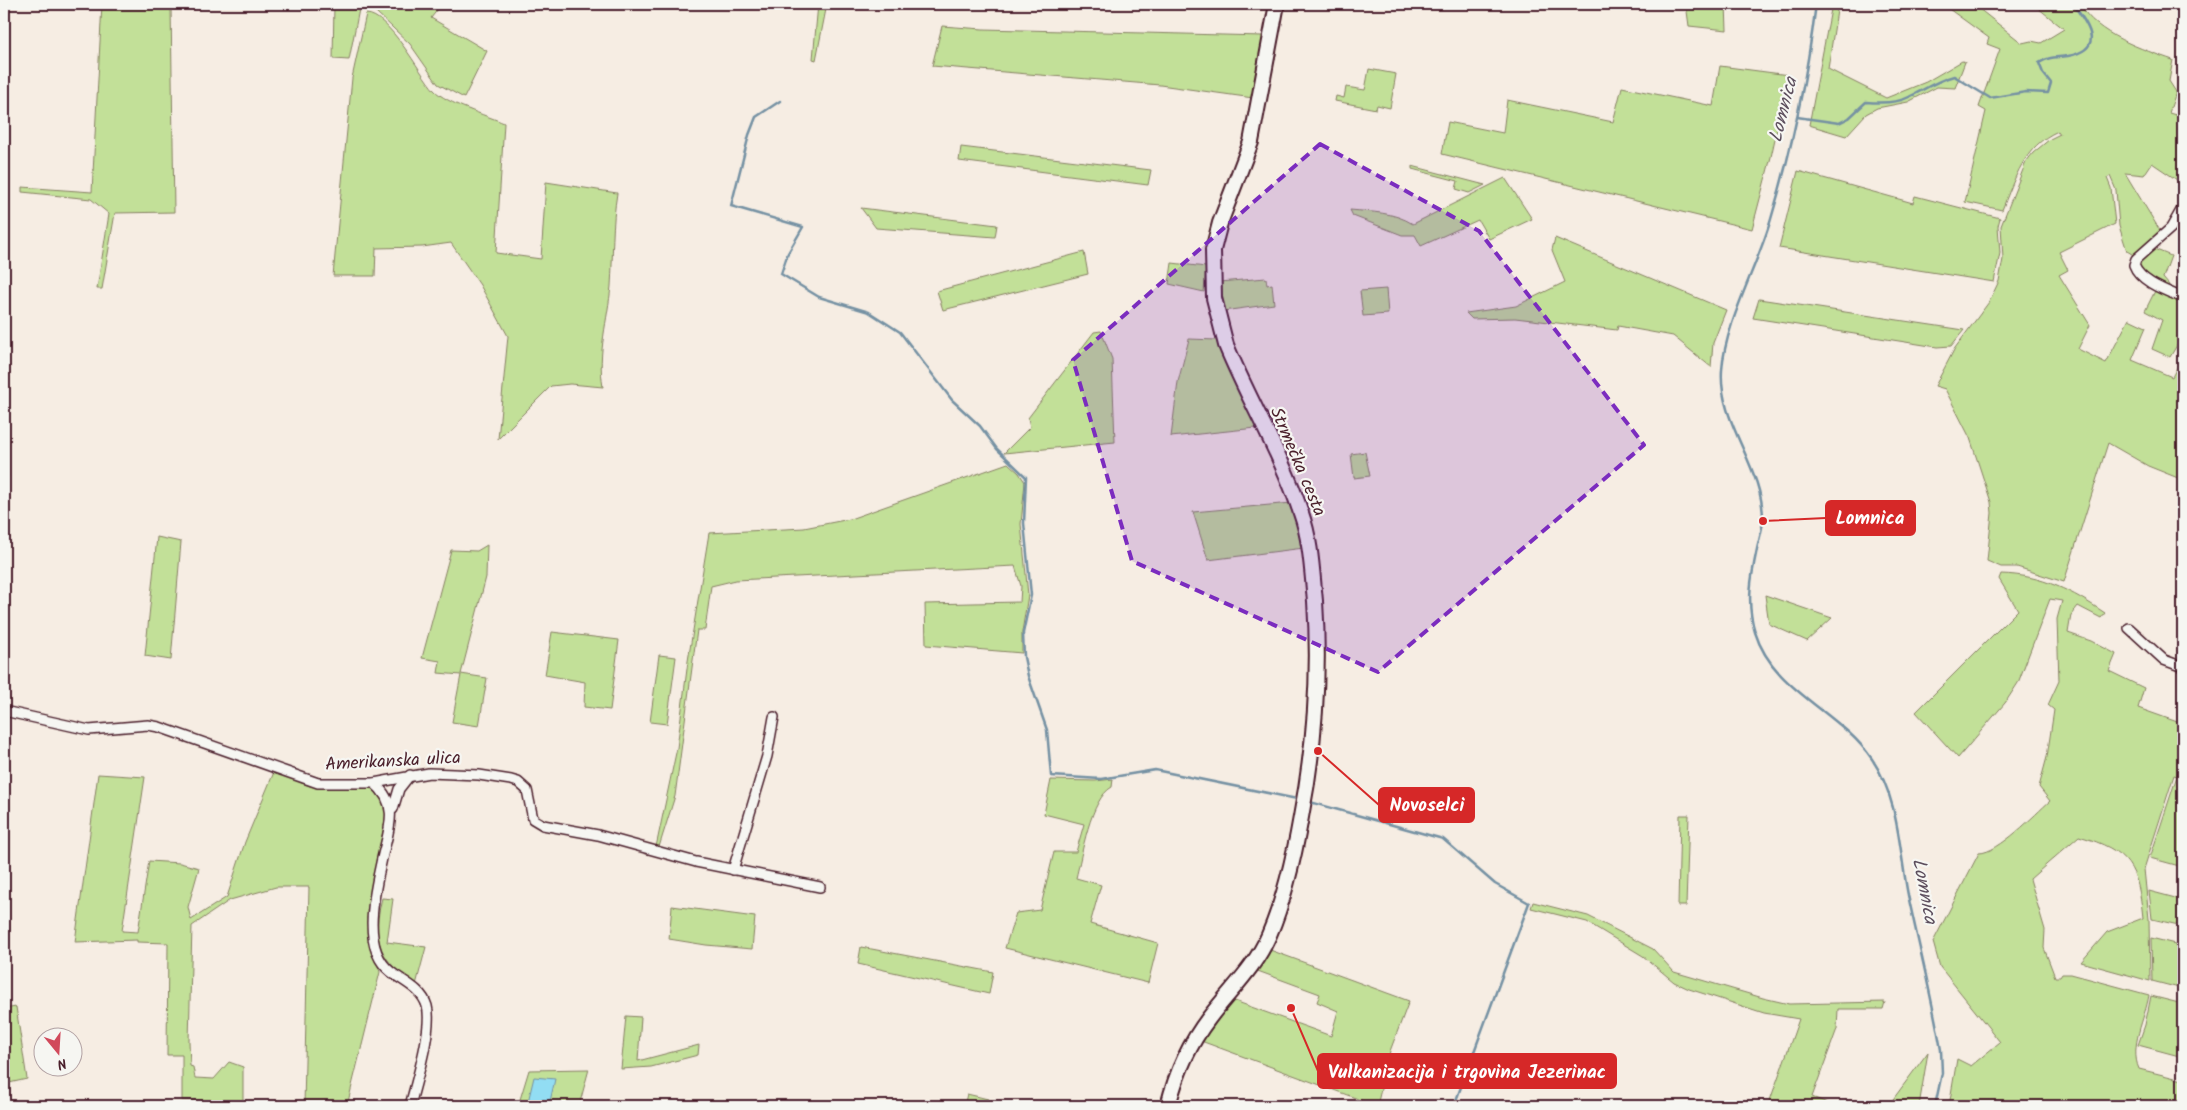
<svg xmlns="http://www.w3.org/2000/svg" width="2187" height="1110" font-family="Kalam,sans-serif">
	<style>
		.green { fill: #c2e098; stroke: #868062 }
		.water { fill: #92ddf3; stroke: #7591a3 }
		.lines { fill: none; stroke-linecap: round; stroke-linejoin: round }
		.stream { stroke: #7591a3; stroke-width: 2.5 }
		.street-casing { stroke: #4a1f2b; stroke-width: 12 }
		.secondary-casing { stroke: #4a1f2b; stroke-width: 18 }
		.street { stroke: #f6f6f2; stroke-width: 9 }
		.secondary { stroke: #f6f6f2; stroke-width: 14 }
		.marked { fill: #7b2cbf; fill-opacity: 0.2; stroke: #7b2cbf; stroke-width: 4; stroke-dasharray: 10 6; stroke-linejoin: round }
		.labels { text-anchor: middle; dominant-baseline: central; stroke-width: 4.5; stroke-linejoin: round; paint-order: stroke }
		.street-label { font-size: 18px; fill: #4a1f2b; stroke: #f6f6f2 }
		.water-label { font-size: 19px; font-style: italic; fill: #5c4e5d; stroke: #f6f6f2 }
		.leader { fill: none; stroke: #d62828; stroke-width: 2 }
		.callout-dot { fill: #d62828; stroke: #f6f6f2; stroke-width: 2 }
		.callout { fill: #d62828; stroke: #d62828; stroke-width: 2 }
		.callout-label { font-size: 19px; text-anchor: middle; font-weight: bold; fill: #fff }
	</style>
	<rect width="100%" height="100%" fill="#f6ede3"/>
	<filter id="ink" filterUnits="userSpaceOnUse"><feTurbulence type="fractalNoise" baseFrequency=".02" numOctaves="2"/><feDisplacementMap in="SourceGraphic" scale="10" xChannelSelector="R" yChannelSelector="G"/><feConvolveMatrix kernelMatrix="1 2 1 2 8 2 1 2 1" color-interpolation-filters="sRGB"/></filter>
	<g filter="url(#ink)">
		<g class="green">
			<path d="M102 4H162L171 7 174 212 115 213 102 289H97L109 214 91 199 22 192V187L92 192Z"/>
			<path d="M334 4H360L349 60 333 59Z"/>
			<path d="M397 4H442L431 18 487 51 464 98 438 84 410 44 376 12Z"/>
			<path d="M818 4H827L816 60 813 59Z"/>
			<path d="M1686 4H1726L1727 30 1689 26Z"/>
			<path d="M1832 4H1838L1828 69 1886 98 1926 82 1962 61 1965 62 1955 88 1937 87 1908 102 1877 108 1866 114 1846 136 1809 125Z"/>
			<path d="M1942 4H1973L2022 43 2031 41 2041 43 2064 29 2033 4H2080C2095 34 2144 50 2173 60L2169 81 2176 92 2169 113 2183 117V184L2152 163 2144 175 2125 173 2162 234 2135 256 2127 251 2119 226 2116 190 2110 176 2107 178 2111 188 2115 224 2059 252 2068 270 2059 275 2090 325 2078 349 2106 363 2129 319 2146 327 2132 360 2172 377 2183 356V480L2148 466 2108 443 2064 582 2017 567H2001L1987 561 1992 513 1991 502 1970 438 1945 389 1935 386 1955 348 1989 302 1999 281 2003 259 2001 226 2026 162 2033 153 2050 139 2060 134 2058 131C2024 146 2015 178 2002 210L1965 202 1986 111 1979 107 2000 49 1987 44 1989 38Z"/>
			<path d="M366 14C389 14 419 73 434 90 447 104 486 115 504 123L496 253 541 259 546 182 617 193C612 224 613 255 611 286 608 319 597 353 603 387L570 384 551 386 498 439 508 336 480 285 451 243 422 247 376 248 375 276H333L352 78Z"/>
			<path d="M942 26 983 29 1263 36 1253 98 1160 85 932 66Z"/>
			<path d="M1720 66 1789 75 1771 157 1752 229 1442 154 1448 122 1503 133 1507 100 1613 122 1622 87 1713 106Z"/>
			<path d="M1369 69 1396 74 1390 108 1377 105 1376 109 1335 101 1336 96 1344 98 1346 87 1365 90Z"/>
			<path d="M961 147 1151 170 1148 185 959 161Z"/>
			<path d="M1412 166 1485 185 1469 193 1456 189 1458 181 1412 169Z"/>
			<path d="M1798 171 1913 203 1915 196 2000 218 1998 226 2000 253 1994 282 1779 248Z"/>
			<path d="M1505 178 1532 219 1489 239 1478 220 1421 246 1415 235H1402L1353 216 1350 210C1372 212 1394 212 1413 224Z"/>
			<path d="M861 208 997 225 995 237 876 228Z"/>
			<path d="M1555 238 1726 310 1713 343 1711 367 1673 336 1618 326 1617 330 1515 318 1472 319 1466 313 1516 306 1565 282 1552 250Z"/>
			<path d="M2154 249 2171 256 2163 278 2169 285 2168 288 2138 268 2139 261Z"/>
			<path d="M1084 252 1088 274 943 310 937 291Z"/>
			<path d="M1172 263 1206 267 1204 292 1169 284Z"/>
			<path d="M1266 278 1267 285 1272 284 1274 304 1223 311 1219 282Z"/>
			<path d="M1386 289 1388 314 1363 316 1360 291Z"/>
			<path d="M2156 289 2183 302V335L2170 357 2152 349 2162 320 2145 311Z"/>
			<path d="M1759 299 1964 330 1951 346 1937 347 1753 318Z"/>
			<path d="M1101 331 1112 359 1115 442 1004 453 1030 427 1028 418 1094 332Z"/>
			<path d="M1189 339 1217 340 1256 428 1171 437 1178 382Z"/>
			<path d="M4 375 8 420V477H4Z"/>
			<path d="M1365 452 1370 476 1354 478 1351 454Z"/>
			<path d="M1008 463 1019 473 1025 482 1021 524 1028 595 1022 632V653L926 645 925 604 1020 602 1021 586 1015 566 736 580 711 586 705 630H697L675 796 659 847H656L677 748 688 661 709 533 804 528 850 519Z"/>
			<path d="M1292 503 1304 548 1208 560 1193 512Z"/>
			<path d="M157 537 181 542 171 660 145 656Z"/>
			<path d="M487 545 486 577 461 674 487 678 479 726 452 722 461 675 438 673 440 661 422 658 451 550 477 551Z"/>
			<path d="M2001 574C2042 575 2072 591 2105 613L2101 618 2078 606 2071 615 2068 633 2091 641 2116 654 2109 671 2144 688 2138 708 2183 724V759L2177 776 2183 779V867L2150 858 2177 776 2174 775 2144 869 2149 919 2150 981 2081 962 2107 932 2143 918C2138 867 2130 851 2079 836L2030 879 2045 930 2044 948 2055 977H2060L2062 974H2071L2149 995C2145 1019 2129 1046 2139 1069L2183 1080V1106H1949L1957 1059 1971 1066 2000 1042 1940 967 1933 942 1979 853C1999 853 2035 814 2050 801L2039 787 2047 757 2054 710 2048 705 2059 681 2057 619 2062 601 2050 599 2018 683 2005 703 1958 758 1916 712 2018 610 1999 579Z"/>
			<path d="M1765 595 1832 618 1807 641 1769 624Z"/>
			<path d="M552 632 619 640 610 710 584 707 585 682 545 675Z"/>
			<path d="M659 655 676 657 667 724 650 722Z"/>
			<path d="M274 772 310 786H371C382 794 384 801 386 814 377 866 362 921 380 972L347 1106H304L309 887H276L230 900 192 926 189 1041 190 1066 193 1067 195 1078 214 1079 229 1062 243 1067V1101L182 1100V1055H167L168 943 137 942V940L75 942 98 774 145 777 122 931 138 932 149 861 180 863 199 868 188 907 191 920 227 897 245 842Z"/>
			<path d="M1113 779 1112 787C1090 799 1082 855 1076 878L1101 885 1090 924 1158 943 1148 983 1005 948 1016 913 1040 910 1054 852H1076L1084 824 1044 814 1051 780 1095 781Z"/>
			<path d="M1680 815H1689L1686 906H1678Z"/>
			<path d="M2149 891 2183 900V926L2152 919Z"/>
			<path d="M382 898 393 899 387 942 426 947 416 985C380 960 371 942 382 898Z"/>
			<path d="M1533 902 1588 916 1653 949 1674 972 1763 998 1789 1004 1885 1002 1883 1009H1838L1837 1029 1812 1097 1835 1106H1768L1799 1019 1764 1013 1689 989 1674 982 1643 956 1587 922 1531 908Z"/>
			<path d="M672 906 755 917 752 949 706 945 669 939Z"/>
			<path d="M2151 938 2183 946V989L2152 981Z"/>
			<path d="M861 947 993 972 989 994 858 964Z"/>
			<path d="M1270 950 1409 1001 1390 1051 1377 1106 1201 1041 1232 1000 1331 1036 1338 1011 1317 1002 1320 994 1255 970Z"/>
			<path d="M2151 996 2183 1004V1057L2138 1045 2145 1025Z"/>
			<path d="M16 1007 27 1079 9 1083 4 1064V1009Z"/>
			<path d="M626 1016 641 1017 638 1061 699 1045 698 1055 651 1067 621 1069Z"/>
			<path d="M1928 1052 1919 1106H1896L1891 1102Z"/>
			<path d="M589 1069 579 1106H518L529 1070Z"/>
			<path d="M967 1094 988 1099 986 1106H964Z"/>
		</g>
		<path class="water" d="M534 1077 555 1079 549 1106H527Z"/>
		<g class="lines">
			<g class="stream">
				<path d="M1816 4C1807 76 1792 149 1771 219 1758 265 1725 323 1722 370 1718 423 1764 467 1763 521 1762 530 1759 540 1757 549 1751 577 1746 604 1755 632 1773 691 1840 711 1872 759 1899 799 1899 849 1908 895 1919 946 1932 998 1941 1050L1942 1073 1935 1106"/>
				<path d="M780 101 756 117 749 135 731 206 803 227 788 253 781 274 819 297 869 312 900 332 952 400 980 426 997 449 1026 477 1024 523 1031 595 1023 633 1024 657 1028 676 1047 730 1051 776 1101 779 1155 770 1297 799"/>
				<path d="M1797 117 1839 123 1849 118 1866 102C1878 103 1898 103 1909 97 1923 90 1938 80 1954 76L1990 98 2026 92 2048 93 2051 83 2043 73 2039 63C2051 56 2055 58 2068 56 2108 48 2086 23 2073 4"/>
				<path d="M1310 802 1443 839 1495 884 1529 903 1454 1106"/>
			</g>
			<g class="street-casing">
				<g id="street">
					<path d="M2183 207 2171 228 2136 259 2134 265C2140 282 2167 291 2183 298"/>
					<path d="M2129 628 2164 660 2183 667"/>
					<path d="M4 711 89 730 148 725 159 727 318 783H374L429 773 479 775 511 780 518 782 527 790 533 819 543 825 598 835 696 862 820 887"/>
					<path d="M374 783C402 806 387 833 381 863 374 895 361 949 391 972 404 982 422 989 427 1006 433 1028 416 1082 410 1106"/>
					<path d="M393 809 399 789 410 775"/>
					<path d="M733 870 767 756 774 717"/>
				</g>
			</g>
			<g class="secondary-casing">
				<path id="secondary" d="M1168 1106C1176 1074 1189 1044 1209 1018 1230 990 1255 968 1269 935 1285 898 1294 857 1301 817 1315 745 1320 675 1315 601 1312 571 1311 541 1301 513 1282 455 1249 401 1226 345L1214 298 1213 250 1220 223 1251 142 1277 4"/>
			</g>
			<use href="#street" class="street"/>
			<use href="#secondary" class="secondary"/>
		</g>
	</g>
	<path class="marked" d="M1320 144 1479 231 1644 445 1378 672 1132 561 1073 360Z"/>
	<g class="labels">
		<g class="street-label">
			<text transform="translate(1297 462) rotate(67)">Strmečka cesta</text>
			<text transform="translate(393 762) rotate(-3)">Amerikanska ulica</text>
		</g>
		<g class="water-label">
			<text transform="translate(1784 110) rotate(-76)">Lomnica</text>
			<text transform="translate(1924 891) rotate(79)">Lomnica</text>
		</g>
	</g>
	<path class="leader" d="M1763 521L1826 518M1318 751L1379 805M1291 1008L1318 1071"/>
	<g class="callout-dot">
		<circle cx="1763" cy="521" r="5"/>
		<circle cx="1318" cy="751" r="5"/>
		<circle cx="1291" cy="1008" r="5"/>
	</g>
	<g class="callout">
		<rect x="1826" y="501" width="89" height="34" rx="5"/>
		<rect x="1379" y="788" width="95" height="34" rx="5"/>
		<rect x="1318" y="1054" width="298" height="34" rx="5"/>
	</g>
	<g class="callout-label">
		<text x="1870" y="524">Lomnica</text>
		<text x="1427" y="811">Novoselci</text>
		<text x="1467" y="1078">Vulkanizacija i trgovina Jezerinac</text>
	</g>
	<rect width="2187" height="1110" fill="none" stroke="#f6f6f2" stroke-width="20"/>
	<rect x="10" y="10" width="2167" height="1090" fill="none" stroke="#4a1f2b" stroke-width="2" filter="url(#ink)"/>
	<g transform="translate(58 1052) rotate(162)"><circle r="24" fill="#f6f6f2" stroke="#b1a0a2"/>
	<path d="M0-4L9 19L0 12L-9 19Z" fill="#d1495b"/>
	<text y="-8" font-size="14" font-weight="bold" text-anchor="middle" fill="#4a1f2b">N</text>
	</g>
</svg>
